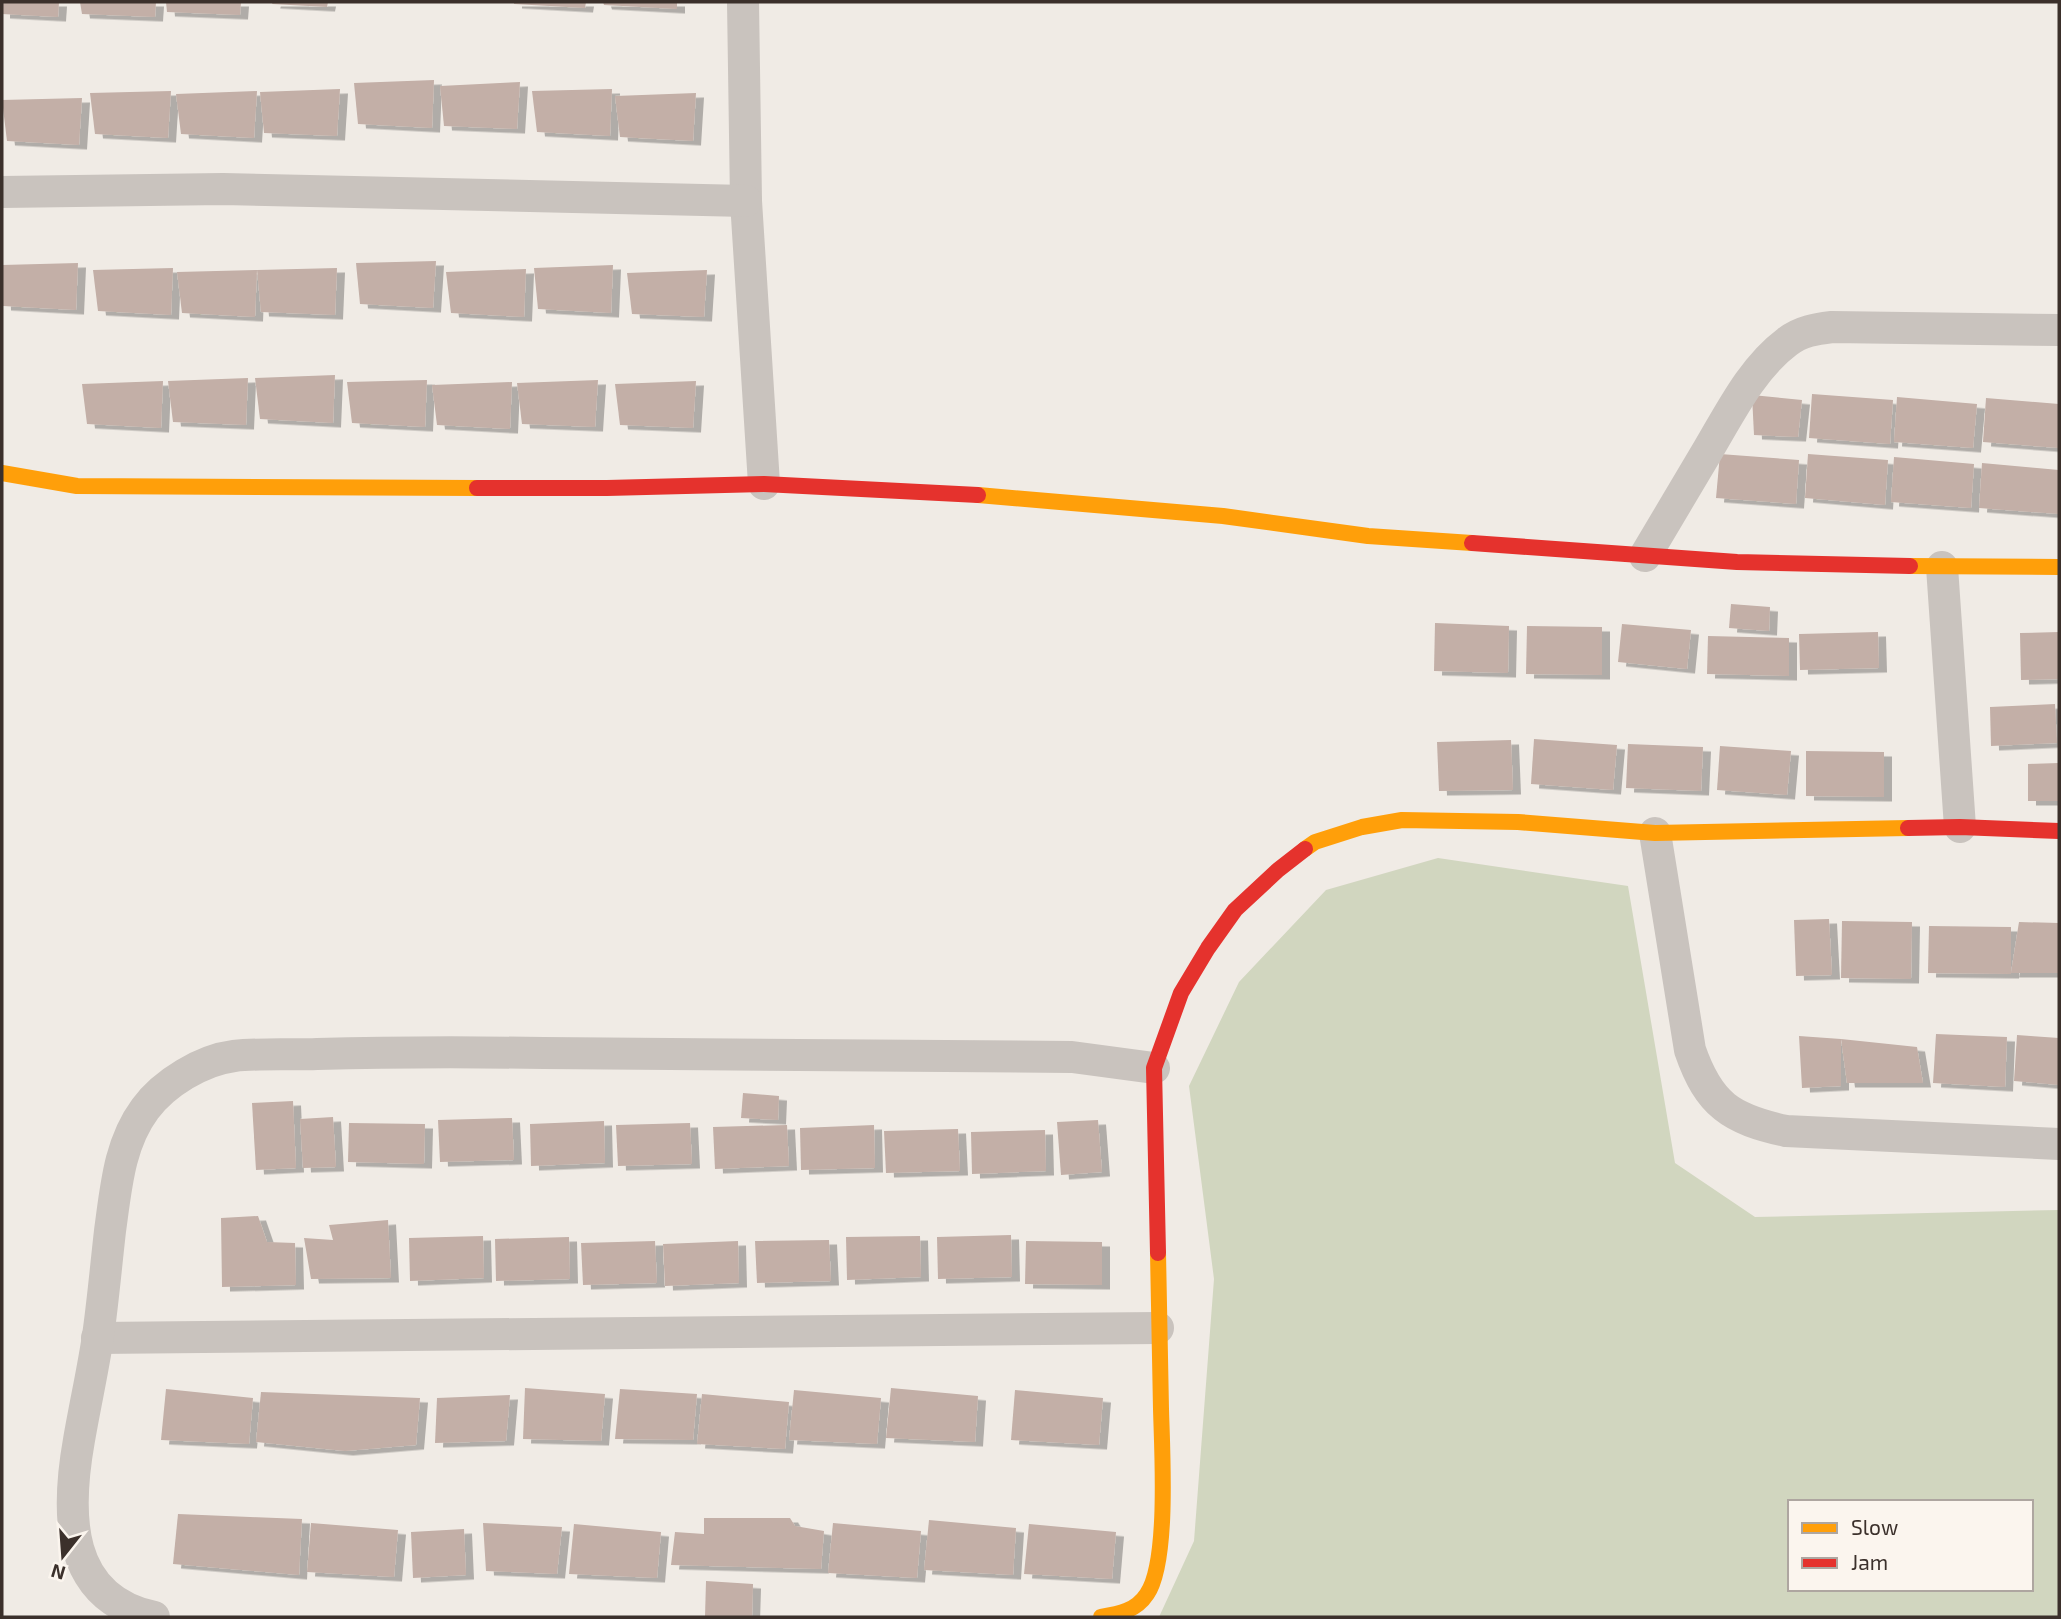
<svg xmlns="http://www.w3.org/2000/svg" width="2061" height="1619" font-family="'Exo 2',sans-serif">
	<style>
		.green { fill: #d1d6bf; fill-rule: evenodd }
		.building { fill: #c3afa7; filter: url(#shadow) }
		.lines { fill: none; stroke-linecap: round; stroke-linejoin: round }
		.street { stroke: #c9c3be; stroke-width: 32 }
		.slow { stroke: #ff9f0a; stroke-width: 16 }
		.jam { stroke: #e5322d; stroke-width: 16 }
	</style>
	<defs>
		<filter id="shadow"><feDropShadow dx="8" dy="4.5" stdDeviation="0" flood-color="#0004"/></filter>
	</defs>
	<rect width="100%" height="100%" fill="#f0ebe5"/>
	<path class="green" d="M1438 858 1628 886 1675 1163 1755 1217 2059 1210V1617H1159L1194 1541 1214 1279 1189 1086 1239 982 1326 890ZM1790 1502H2031V1589H1790Z"/>
	<g class="building">
		<path d="M2 2H59L58 17 2 14Z"/>
		<path d="M80 2H156L155 17 82 14Z"/>
		<path d="M166 2H241L240 15 167 12Z"/>
		<path d="M273 2H328L327 7 272 4Z"/>
		<path d="M514 2H586L585 8 514 4Z"/>
		<path d="M603 2H677V9L604 5Z"/>
		<path d="M434 80 432 128 358 124 354 83Z"/>
		<path d="M520 82 517 129 444 126 440 86Z"/>
		<path d="M340 89 337 136 264 133 260 92Z"/>
		<path d="M612 89 610 136 537 132 532 91Z"/>
		<path d="M171 91 168 138 95 134 90 93Z"/>
		<path d="M257 91 254 138 181 134 176 94Z"/>
		<path d="M696 93 693 141 620 137 615 96Z"/>
		<path d="M82 98 79 145 7 141 2 100Z"/>
		<path d="M436 261 433 308 360 304 356 263Z"/>
		<path d="M78 263 76 310 3 306 2 265Z"/>
		<path d="M613 265 611 313 538 309 534 268Z"/>
		<path d="M173 268 171 315 98 311 93 270Z"/>
		<path d="M337 268 335 315 261 312 257 270Z"/>
		<path d="M526 269 524 317 451 313 446 272Z"/>
		<path d="M257 270 255 317 182 313 177 272Z"/>
		<path d="M707 270 704 317 632 314 627 273Z"/>
		<path d="M335 375 333 423 260 419 255 378Z"/>
		<path d="M248 378 246 425 173 422 168 381Z"/>
		<path d="M427 380 425 427 352 423 347 382Z"/>
		<path d="M598 380 595 427 522 424 517 383Z"/>
		<path d="M163 381 161 428 87 424 82 384Z"/>
		<path d="M696 381 693 428 620 425 615 384Z"/>
		<path d="M512 382 510 429 437 425 432 385Z"/>
		<path d="M1812 394 1893 400 1890 444 1809 438Z"/>
		<path d="M1752 395 1802 400 1798 437 1754 435Z"/>
		<path d="M1897 397 1977 404 1973 448 1894 442Z"/>
		<path d="M1986 398 2059 404V448L1983 442Z"/>
		<path d="M1720 454 1799 460 1796 504 1716 498Z"/>
		<path d="M1808 454 1888 460 1885 505 1805 498Z"/>
		<path d="M1894 457 1974 464 1971 508 1891 502Z"/>
		<path d="M1982 463 2059 470V514L1979 508Z"/>
		<path d="M1731 604 1770 607 1769 631 1729 628Z"/>
		<path d="M1435 623 1509 626 1508 673 1434 671Z"/>
		<path d="M1622 624 1691 630 1687 669 1618 662Z"/>
		<path d="M1527 626 1602 627V675L1526 674Z"/>
		<path d="M1878 632 1879 668 1800 670 1799 634Z"/>
		<path d="M2059 632V679L2021 680 2020 633Z"/>
		<path d="M1708 636 1789 638V676L1707 674Z"/>
		<path d="M2055 704 2057 743 1991 746 1990 707Z"/>
		<path d="M1534 739 1617 745 1613 790 1531 784Z"/>
		<path d="M1511 740 1513 790 1439 791 1437 742Z"/>
		<path d="M1628 744 1703 747 1701 791 1626 788Z"/>
		<path d="M1720 746 1791 751 1787 795 1717 790Z"/>
		<path d="M1806 751 1884 752V797L1806 796Z"/>
		<path d="M2059 763V801H2028V764Z"/>
		<path d="M1829 919 1832 975 1796 976 1794 920Z"/>
		<path d="M1842 921 1912 922 1911 979 1841 978Z"/>
		<path d="M2019 922 2059 923V973H2011Z"/>
		<path d="M1929 926 2011 927V974L1928 973Z"/>
		<path d="M1936 1034 2007 1037 2005 1087 1933 1083Z"/>
		<path d="M2017 1035 2059 1038V1085L2014 1081Z"/>
		<path d="M1799 1036 1841 1039 1917 1047 1923 1083H1847L1841 1039V1086L1802 1088Z"/>
		<path d="M743 1093 779 1096 778 1120 741 1118Z"/>
		<path d="M293 1101 296 1168 256 1170 252 1103Z"/>
		<path d="M333 1117 336 1167 303 1168 300 1119Z"/>
		<path d="M512 1118 514 1160 440 1162 438 1120Z"/>
		<path d="M1098 1120 1102 1172 1061 1175 1057 1122Z"/>
		<path d="M604 1121 605 1163 531 1166 530 1124Z"/>
		<path d="M349 1123 425 1124 424 1164 348 1162Z"/>
		<path d="M690 1123 692 1164 618 1166 616 1125Z"/>
		<path d="M787 1125 789 1166 715 1169 713 1127Z"/>
		<path d="M874 1125 875 1168 801 1170 800 1128Z"/>
		<path d="M958 1129 960 1171 886 1173 884 1131Z"/>
		<path d="M1045 1130 1046 1171 972 1174 971 1132Z"/>
		<path d="M258 1216 267 1242 295 1243 296 1285 222 1287 221 1218Z"/>
		<path d="M388 1220 391 1278 311 1279 304 1238 333 1240 329 1225Z"/>
		<path d="M1011 1235 1012 1277 938 1279 937 1237Z"/>
		<path d="M483 1236 484 1278 410 1281 409 1238Z"/>
		<path d="M920 1236 921 1277 847 1280 846 1237Z"/>
		<path d="M569 1237 570 1279 496 1281 495 1239Z"/>
		<path d="M829 1240 831 1281 757 1283 755 1241Z"/>
		<path d="M655 1241 657 1283 583 1285 581 1243Z"/>
		<path d="M738 1241 739 1283 665 1286 663 1244Z"/>
		<path d="M1026 1241 1102 1242V1285L1025 1284Z"/>
		<path d="M525 1388 605 1394 601 1441 523 1439Z"/>
		<path d="M891 1388 978 1396 975 1442 886 1438Z"/>
		<path d="M166 1389 253 1398 249 1444 161 1440Z"/>
		<path d="M620 1389 697 1394 693 1440 615 1439Z"/>
		<path d="M794 1390 881 1398 877 1444 789 1440Z"/>
		<path d="M1015 1390 1103 1398 1099 1445 1011 1440Z"/>
		<path d="M261 1392 420 1398 416 1445 345 1451 256 1442Z"/>
		<path d="M702 1394 789 1402 785 1449 697 1444Z"/>
		<path d="M510 1395 506 1441 435 1443 437 1398Z"/>
		<path d="M178 1514 302 1519 299 1575 173 1564Z"/>
		<path d="M704 1518H790L795 1526 824 1531 821 1569 671 1565 675 1532 704 1534Z"/>
		<path d="M929 1520 1016 1528 1013 1575 924 1570Z"/>
		<path d="M311 1523 398 1530 394 1577 307 1572Z"/>
		<path d="M483 1523 562 1527 557 1574 486 1571Z"/>
		<path d="M833 1523 921 1531 917 1578 828 1573Z"/>
		<path d="M574 1524 661 1532 657 1578 569 1574Z"/>
		<path d="M1029 1524 1116 1532 1112 1579 1024 1574Z"/>
		<path d="M464 1529 466 1575 413 1578 411 1532Z"/>
		<path d="M706 1581 753 1584 752 1617H705Z"/>
	</g>
	<g class="lines">
		<g class="street">
			<path d="M743 2 746 201 764 484"/>
			<path d="M2 192 223 189 746 201"/>
			<path d="M1645 556C1666 521 1687 485 1708 450 1730 413 1752 368 1787 342 1801 331 1816 329 1832 327L2059 330"/>
			<path d="M1942 567 1960 827"/>
			<path d="M1655 833 1690 1050C1709 1105 1731 1119 1786 1131L2059 1144"/>
			<path d="M97 1338 1158 1328"/>
			<path d="M154 1617C65 1598 66 1513 79 1440 85 1405 93 1370 98 1336 103 1301 106 1266 110 1231 116 1188 119 1144 145 1109 164 1083 202 1060 234 1056 261 1053 290 1055 317 1054 393 1052 468 1052 544 1053 720 1055 896 1056 1072 1057L1154 1068"/>
		</g>
		<g class="slow">
			<path d="M2 473 77 486 477 488"/>
			<path d="M978 495 1223 516 1368 536 1472 543"/>
			<path d="M1910 566 2059 567"/>
			<path d="M1305 849 1315 842 1362 827 1402 820 1518 822 1655 833 1908 828"/>
			<path d="M1101 1617C1119 1614 1136 1611 1147 1594 1169 1562 1162 1450 1161 1409 1160 1357 1159 1305 1158 1253"/>
		</g>
		<g class="jam">
			<path d="M477 488H607L764 484 978 495"/>
			<path d="M1472 543 1737 562 1910 566"/>
			<path d="M1908 828 1960 827 2059 831"/>
			<path d="M1158 1253 1154 1068 1181 993 1208 948 1235 910 1278 870 1305 849"/>
		</g>
	</g>
	<rect width="2061" height="1619" fill="none" stroke="#3b302b" stroke-width="7"/>
	<rect x="1788" y="1500" width="245" height="91" fill="#fbf5ee" stroke="#aea6a0" stroke-width="2"/>
	<rect x="1802" y="1523" width="35" height="10" fill="#ff9f0a" stroke="#aea6a0" stroke-width="2"/>
	<text x="1851" y="1535" font-size="21" fill="#3b302b">Slow</text>
	<rect x="1802" y="1558" width="35" height="10" fill="#e5322d" stroke="#aea6a0" stroke-width="2"/>
	<text x="1851" y="1570" font-size="21" fill="#3b302b">Jam</text>
	<g transform="translate(63 1556) rotate(197)" stroke="#fbf5ee" stroke-width="5" paint-order="stroke">
	<path d="M0-5L12 26L0 18L-12 26Z" fill="#3b302b"/>
	<text y="-10" font-size="19" font-weight="bold" text-anchor="middle" fill="#3b302b">N</text>
	</g>
</svg>
